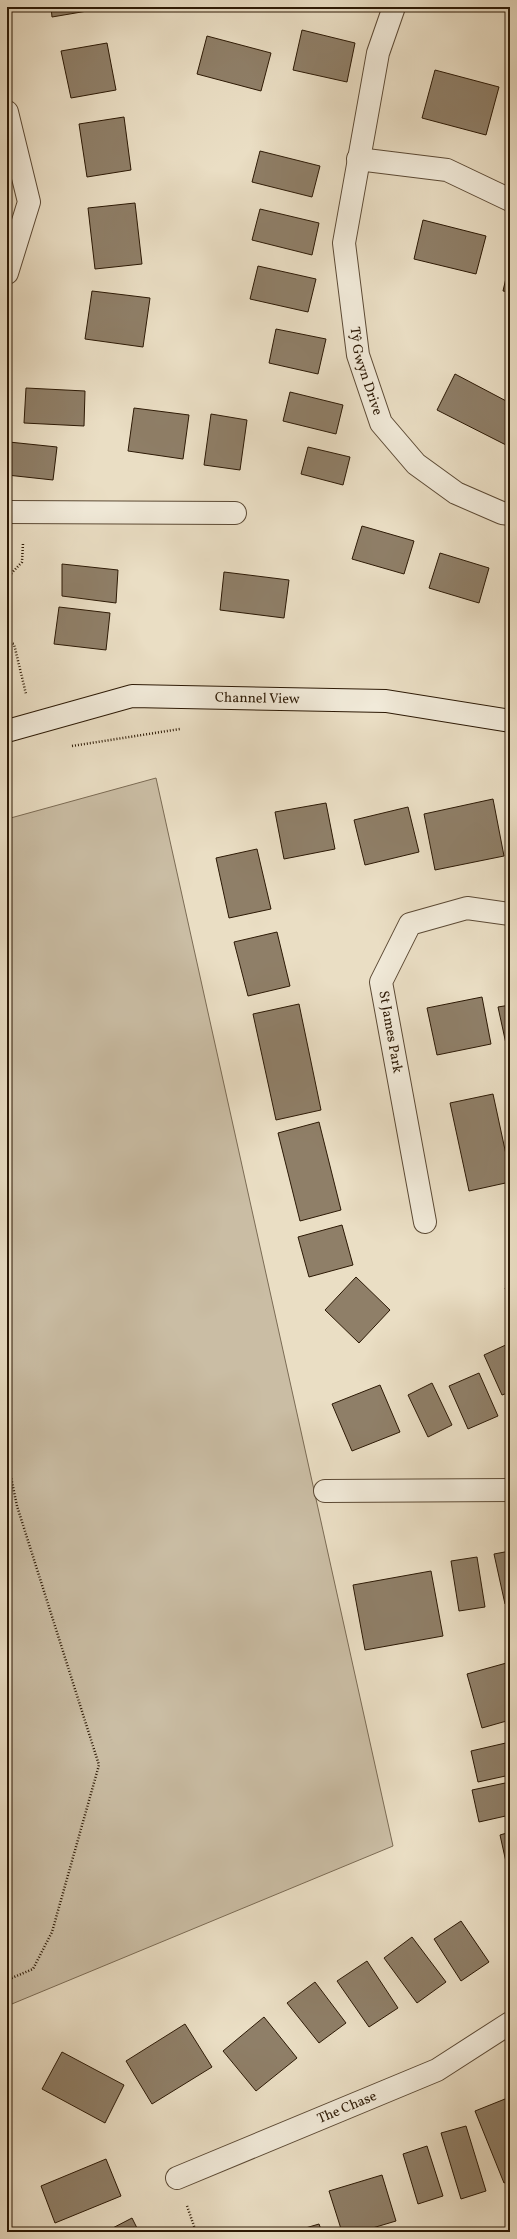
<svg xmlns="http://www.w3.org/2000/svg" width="517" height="2239" font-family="Vollkorn,serif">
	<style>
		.green { fill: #cabda4; stroke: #7b6b54 }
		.building { fill: #8f7f68; stroke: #2c1905 }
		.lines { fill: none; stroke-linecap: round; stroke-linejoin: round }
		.street-casing { stroke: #5c4a35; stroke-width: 24 }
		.secondary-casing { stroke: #2c1905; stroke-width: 24 }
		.path { stroke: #2c1905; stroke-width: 2.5; stroke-dasharray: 1 2; stroke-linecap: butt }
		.street { stroke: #f1ead9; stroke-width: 22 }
		.secondary { stroke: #f1ead9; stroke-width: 22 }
		.labels { text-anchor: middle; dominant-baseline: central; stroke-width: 4; stroke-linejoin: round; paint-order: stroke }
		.street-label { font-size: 14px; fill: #2c1905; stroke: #f1ead9 }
	</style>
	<rect width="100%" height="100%" fill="#eadec4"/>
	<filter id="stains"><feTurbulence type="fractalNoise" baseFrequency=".005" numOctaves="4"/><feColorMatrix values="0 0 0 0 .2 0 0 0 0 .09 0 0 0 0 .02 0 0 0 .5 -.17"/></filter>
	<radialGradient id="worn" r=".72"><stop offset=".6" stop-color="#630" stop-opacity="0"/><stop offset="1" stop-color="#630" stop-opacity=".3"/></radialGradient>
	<path class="green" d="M156 778 393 1846 7 2006V819Z"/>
	<g class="building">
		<path d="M51 7H99V9L52 17Z"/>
		<path d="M302 30 355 43 347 82 293 70Z"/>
		<path d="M207 36 271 53 261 91 197 74Z"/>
		<path d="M107 43 116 90 71 98 61 51Z"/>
		<path d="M435 70 499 87 486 135 422 118Z"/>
		<path d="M124 117 131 170 87 177 79 124Z"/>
		<path d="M260 151 320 166 312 197 252 182Z"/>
		<path d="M135 203 142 264 95 269 88 208Z"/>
		<path d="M260 209 319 223 312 255 252 240Z"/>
		<path d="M423 220 486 236 476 274 414 259Z"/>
		<path d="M510 261V292L503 291Z"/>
		<path d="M258 266 316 279 308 312 250 299Z"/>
		<path d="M92 291 150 298 143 347 85 339Z"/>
		<path d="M276 329 326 339 318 374 269 363Z"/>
		<path d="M455 374 510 403V442L508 446 437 410Z"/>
		<path d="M26 388 85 391 84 426 24 423Z"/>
		<path d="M290 392 343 405 336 434 283 421Z"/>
		<path d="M134 408 189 415 183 459 128 451Z"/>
		<path d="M211 414 247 420 240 470 204 465Z"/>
		<path d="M9 442 57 447 53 480 7 475Z"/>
		<path d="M308 447 350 457 343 485 301 474Z"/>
		<path d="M362 526 414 541 404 574 352 559Z"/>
		<path d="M440 553 489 568 479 603 429 588Z"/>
		<path d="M62 564 118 570 116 603 62 596Z"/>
		<path d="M224 572 289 580 284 618 220 610Z"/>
		<path d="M59 607 110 613 106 650 54 644Z"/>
		<path d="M510 610V623L507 622Z"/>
		<path d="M493 799 504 856 435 870 424 814Z"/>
		<path d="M326 803 335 849 284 859 275 812Z"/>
		<path d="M408 807 419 852 365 865 354 820Z"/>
		<path d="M257 849 271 909 229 918 216 858Z"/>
		<path d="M277 932 290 986 248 996 234 942Z"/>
		<path d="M482 997 491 1044 437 1055 427 1008Z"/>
		<path d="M299 1004 321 1110 276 1120 253 1014Z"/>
		<path d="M510 1005V1053H508L498 1007Z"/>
		<path d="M493 1094 510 1173V1182L469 1191 450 1103Z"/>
		<path d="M319 1122 341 1210 300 1221 278 1133Z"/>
		<path d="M342 1225 353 1265 309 1277 298 1237Z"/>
		<path d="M356 1277 390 1310 359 1343 325 1310Z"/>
		<path d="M510 1285V1300L505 1288Z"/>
		<path d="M510 1343V1392L502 1395 484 1355Z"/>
		<path d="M479 1373 498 1416 468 1429 449 1386Z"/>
		<path d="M432 1383 452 1425 428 1437 408 1395Z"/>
		<path d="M380 1385 400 1432 352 1451 332 1404Z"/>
		<path d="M510 1551V1603L505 1604 494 1554Z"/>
		<path d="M477 1557 485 1607 459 1611 451 1561Z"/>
		<path d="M431 1571 443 1636 365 1650 353 1585Z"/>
		<path d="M510 1662V1720L482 1728 467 1674Z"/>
		<path d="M510 1742V1775L478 1782 471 1751Z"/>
		<path d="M510 1782V1815L479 1822 472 1790Z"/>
		<path d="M510 1832V1861L506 1862 500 1835Z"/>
		<path d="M510 1909V1921L506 1920Z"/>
		<path d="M461 1921 489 1962 461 1981 434 1939Z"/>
		<path d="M412 1937 446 1982 417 2003 384 1958Z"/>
		<path d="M367 1961 398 2008 369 2027 337 1981Z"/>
		<path d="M315 1982 346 2023 319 2043 287 2003Z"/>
		<path d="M264 2017 297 2058 256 2091 223 2051Z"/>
		<path d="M185 2024 212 2067 152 2104 126 2061Z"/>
		<path d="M62 2052 124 2085 105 2123 42 2089Z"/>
		<path d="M505 2099 510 2112V2181L504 2183 475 2111Z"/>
		<path d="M466 2126 486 2191 461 2199 441 2133Z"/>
		<path d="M427 2146 443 2196 418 2204 403 2154Z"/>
		<path d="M106 2159 121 2196 55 2223 41 2186Z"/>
		<path d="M382 2175 396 2221 359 2232H342L329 2191Z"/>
		<path d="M132 2218 139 2232H105Z"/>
		<path d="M319 2224 322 2232H292Z"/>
	</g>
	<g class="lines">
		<g class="street-casing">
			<g id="street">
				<path id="s1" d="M394 7 378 53 344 243 358 355 381 423 416 464 456 493 502 513 510 514"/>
				<path d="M7 112 29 202 7 273"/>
				<path d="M358 159 447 170 510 200"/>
				<path d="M7 512 235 513"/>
				<path d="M425 1222 381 982 410 924 467 908 510 914"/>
				<path d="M325 1491 510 1490"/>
				<path id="s2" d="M177 2178 437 2070 510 2023"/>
			</g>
		</g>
		<g class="secondary-casing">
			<g id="secondary">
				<path id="s3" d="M7 731 132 696 386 701 510 721"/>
			</g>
		</g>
		<g class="path">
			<path d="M7 578 22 562 23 543"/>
			<path d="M7 642 14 644 26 694"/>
			<path d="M72 746 180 729"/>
			<path d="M7 1458 17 1506 99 1765 52 1932 33 1969 7 1980"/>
			<path d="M187 2206 196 2232"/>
		</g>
		<use href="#street" class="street"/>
		<use href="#secondary" class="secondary"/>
	</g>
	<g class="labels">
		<g class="street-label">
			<text stroke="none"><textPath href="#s1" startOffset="372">Tŷ Gwyn Drive</textPath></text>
			<text stroke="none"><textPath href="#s3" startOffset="255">Channel View</textPath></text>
			<text transform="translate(390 1032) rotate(80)">St James Park</text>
			<text stroke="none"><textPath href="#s2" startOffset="184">The Chase</textPath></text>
		</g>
	</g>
	<rect width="517" height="2239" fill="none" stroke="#eadec4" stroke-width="24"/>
	<rect x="8" y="8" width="501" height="2223" fill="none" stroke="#2c1905" stroke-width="2"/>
	<rect x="12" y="12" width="493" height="2215" fill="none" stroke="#2c1905"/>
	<rect width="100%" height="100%" filter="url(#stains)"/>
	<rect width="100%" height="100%" fill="url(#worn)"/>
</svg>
